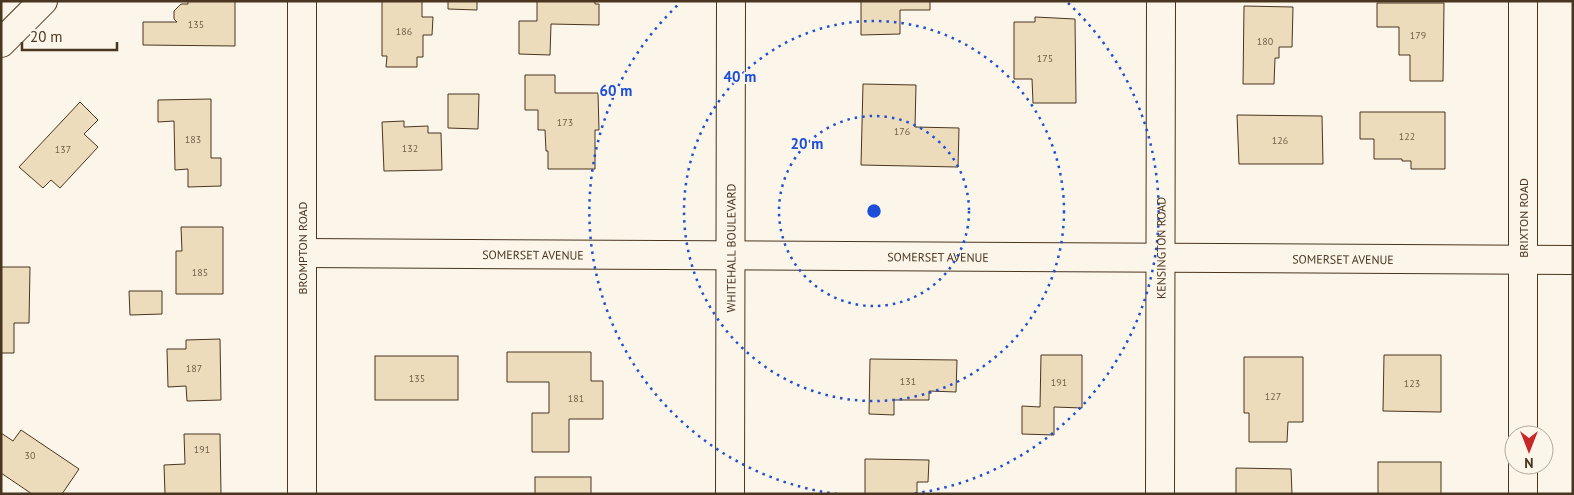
<svg xmlns="http://www.w3.org/2000/svg" width="1574" height="495" font-family="'PT Sans',sans-serif">
	<style>
		.building { fill: #ecdcbc; stroke: #4a3520 }
		.lines { fill: none; stroke-linecap: round; stroke-linejoin: round }
		.minor-casing { stroke: #4a3520; stroke-width: 30 }
		.minor { stroke: #fbf6e9; stroke-width: 28 }
		.ring { fill: none; stroke: #1d4ed8; stroke-width: 2.5; stroke-dasharray: 2.5 5 }
		.labels { text-anchor: middle; dominant-baseline: central; stroke-width: 4; stroke-linejoin: round; paint-order: stroke }
		.number-label { font-size: 10px; fill: #725f47 }
		.street-label { font-size: 12px; fill: #4a3520; stroke: #fbf6e9 }
		.centre { fill: #1d4ed8; stroke: #fbf6e9; stroke-width: 2.5 }
		.ring-label { font-size: 15px; text-anchor: middle; font-weight: bold; fill: #1d4ed8; stroke: #fbf6e9; stroke-width: 4; stroke-linejoin: round; paint-order: stroke }
	</style>
	<rect width="100%" height="100%" fill="#fbf6e9"/>
	<g class="building">
		<path d="M188 1H235V46L143 45V22H177L174 19V11L181 4H188Z"/>
		<path d="M382 1H422V17H433L432 35H423V57H417V67H386L387 56H382Z"/>
		<path d="M448 1H477V10L448 9Z"/>
		<path d="M537 1H595V4H599V25L551 24 550 55 519 54V21H537Z"/>
		<path d="M861 1H930V10H900V34L861 35Z"/>
		<path d="M1377 3H1444L1443 81H1410V55H1399V27H1377Z"/>
		<path d="M1244 6 1293 7 1292 47H1279V58H1275L1274 84H1243Z"/>
		<path d="M1035 17 1075 19 1076 103H1033L1032 79H1014V22H1035Z"/>
		<path d="M525 75H555V93H598L599 130H595V169H548V151H546L545 130H538V110H525Z"/>
		<path d="M863 84 916 85 915 127 959 128 958 167 861 165Z"/>
		<path d="M448 94H479L478 129 448 128Z"/>
		<path d="M211 99V158H221V186L188 187V169L175 170 174 121 158 122V100Z"/>
		<path d="M80 102 98 120 84 134 98 147 60 188 51 180 43 188 19 167Z"/>
		<path d="M1360 112H1445V169H1411V161H1402V159H1374V139H1360Z"/>
		<path d="M1237 115 1322 116 1323 164H1239Z"/>
		<path d="M404 121V127L428 126V133H441L442 170 384 171 382 122Z"/>
		<path d="M181 227H223V294H176V251H182Z"/>
		<path d="M1 267H30L29 323H14V353H1Z"/>
		<path d="M129 291H162V314L130 315Z"/>
		<path d="M220 339 221 400 187 401 186 386 168 387 167 349H186V340Z"/>
		<path d="M507 352H591V381H603V419H569V452H532V413H549V382H507Z"/>
		<path d="M1041 355H1082V408L1054 407V435L1022 434V406L1040 407Z"/>
		<path d="M1384 355H1441V412L1383 411Z"/>
		<rect x="375" y="356" width="83" height="44"/>
		<path d="M1244 357H1303V422H1288L1287 442H1249V413H1244Z"/>
		<path d="M870 359 957 360 956 392 929 391V400H894V415L869 414Z"/>
		<path d="M21 430 79 469 62 494H32L1 473V433L13 441Z"/>
		<path d="M184 434H220L221 494H165L164 465 185 464Z"/>
		<path d="M865 459 929 460 928 482H917V494H865Z"/>
		<rect x="1378" y="462" width="63" height="32"/>
		<path d="M1236 468 1291 469 1292 494H1236Z"/>
		<rect x="535" y="477" width="56" height="17"/>
	</g>
	<g class="lines">
		<g class="minor-casing">
			<g id="minor">
				<path d="M1 43 43 1"/>
				<path id="s1" d="M303 253 1573 260"/>
				<path d="M1523 435V1"/>
				<path d="M302 494V1"/>
				<path id="s2" d="M730 494 731 1"/>
				<path id="s3" d="M1160 494 1161 1"/>
				<path d="M1523 494V465"/>
			</g>
		</g>
		<use href="#minor" class="minor"/>
	</g>
	<g class="ring">
		<circle cx="874" cy="211" r="95"/>
		<circle cx="874" cy="211" r="190"/>
		<path d="M837 494A285 285 0 0 1 680 3M1068 3A285 285 0 0 1 911 494"/>
	</g>
	<g class="labels">
		<g class="number-label">
			<text x="196" y="24">135</text>
			<text x="404" y="31">186</text>
			<text x="1418" y="35">179</text>
			<text x="1265" y="41">180</text>
			<text x="1045" y="58">175</text>
			<text x="565" y="122">173</text>
			<text x="902" y="131">176</text>
			<text x="1407" y="136">122</text>
			<text x="193" y="139">183</text>
			<text x="1280" y="140">126</text>
			<text x="410" y="148">132</text>
			<text x="63" y="149">137</text>
			<text x="200" y="272">185</text>
			<text x="194" y="368">187</text>
			<text x="417" y="378">135</text>
			<text x="908" y="381">131</text>
			<text x="1059" y="382">191</text>
			<text x="1412" y="383">123</text>
			<text x="1273" y="396">127</text>
			<text x="576" y="398">181</text>
			<text x="202" y="449">191</text>
			<text x="30" y="455">30</text>
		</g>
		<g class="street-label">
			<text transform="translate(1523 218) rotate(-90)">BRIXTON ROAD</text>
			<text stroke="none"><textPath href="#s3" startOffset="246">KENSINGTON ROAD</textPath></text>
			<text transform="translate(302 248) rotate(-90)">BROMPTON ROAD</text>
			<text stroke="none"><textPath href="#s2" startOffset="246">WHITEHALL BOULEVARD</textPath></text>
			<text stroke="none"><textPath href="#s1" startOffset="230">SOMERSET AVENUE</textPath></text>
			<text stroke="none"><textPath href="#s1" startOffset="635">SOMERSET AVENUE</textPath></text>
			<text stroke="none"><textPath href="#s1" startOffset="1040">SOMERSET AVENUE</textPath></text>
		</g>
	</g>
	<circle cx="874" cy="211" r="8" class="centre"/>
	<g class="ring-label">
		<text x="740" y="82">40 m</text>
		<text x="616" y="96">60 m</text>
		<text x="807" y="149">20 m</text>
	</g>
	<rect width="1574" height="495" fill="none" stroke="#4a3520" stroke-width="5"/>
	<g transform="translate(1529 450) rotate(180)"><circle r="24" fill="#fbf6e9" stroke="#b4a999"/>
	<path d="M0-4L9 19L0 12L-9 19Z" fill="#c62828"/>
	<text y="-8" font-size="14" font-weight="bold" text-anchor="middle" fill="#4a3520">N</text>
	</g>
	<path d="M22 42v8h95v-8" fill="none" stroke="#4a3520" stroke-width="2.5"/>
	<text x="30" y="42" font-size="15" fill="#4a3520" stroke="#fbf6e9" stroke-width="4" paint-order="stroke">20 m</text>
</svg>
